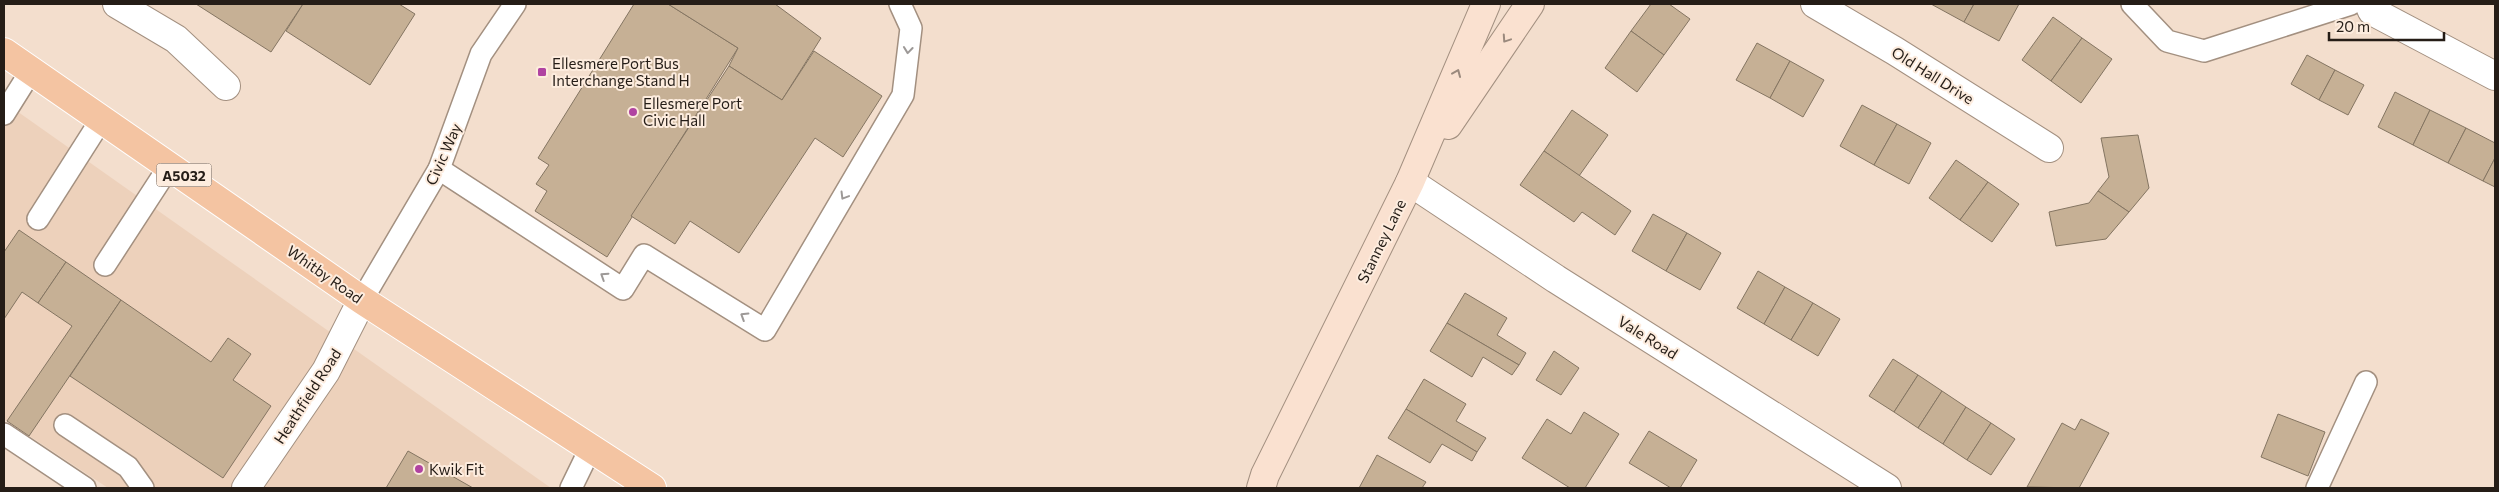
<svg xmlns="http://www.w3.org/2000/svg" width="2499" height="492" font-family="Commissioner,sans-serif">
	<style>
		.built { fill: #edd1bb }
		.building { fill: #c6b095; stroke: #847562 }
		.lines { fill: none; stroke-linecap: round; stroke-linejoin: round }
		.service-casing { stroke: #a39080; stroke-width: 24 }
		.minor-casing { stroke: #a39080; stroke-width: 30 }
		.secondary-casing { stroke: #a39080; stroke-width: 30 }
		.primary-casing { stroke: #fff; stroke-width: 30 }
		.service { stroke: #fff; stroke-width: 21 }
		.minor { stroke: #fff; stroke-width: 28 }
		.secondary { stroke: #fae1d0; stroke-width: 28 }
		.primary { stroke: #f4c4a2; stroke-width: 28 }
		.oneway { stroke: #9a897d }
		.oneway2 { stroke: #9d9997 }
		.poi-dot { fill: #b043a1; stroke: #fdecde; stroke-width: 2 }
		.labels { text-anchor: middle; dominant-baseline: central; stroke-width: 4; stroke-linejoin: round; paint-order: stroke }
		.shield { fill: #fdecde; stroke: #665b53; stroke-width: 1 }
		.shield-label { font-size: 14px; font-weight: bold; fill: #251d17 }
		.poi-label { font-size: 15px; fill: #251d17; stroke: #fdecde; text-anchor: start }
		.street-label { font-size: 15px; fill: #251d17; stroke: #fdecde }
	</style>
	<rect width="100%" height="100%" fill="#f3decd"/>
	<path class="built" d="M4 102 551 488H108L4 419Z"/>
	<g class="building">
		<path d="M196 4H303L271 52Z"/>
		<path d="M303 4H399L415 14 370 85 286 31Z"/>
		<path d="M634 4H668L738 48 607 257 535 211 547 191 536 184 549 165 538 158Z"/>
		<path d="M668 4H775L821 38 782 100 729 66 738 48Z"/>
		<path d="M1651 4H1669L1690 19 1664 55 1631 31Z"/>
		<path d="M1931 4H1974L1964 22Z"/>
		<path d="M1974 4H2019L1999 41 1964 22Z"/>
		<path d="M2053 17 2082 38 2051 81 2022 60Z"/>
		<path d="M1631 31 1664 55 1637 92 1605 68Z"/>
		<path d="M2082 38 2112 59 2081 103 2051 81Z"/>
		<path d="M1757 43 1790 61 1770 98 1736 80Z"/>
		<path d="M814 51 882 96 843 157 815 138 739 253 690 221 675 244 631 216 729 66 782 100Z"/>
		<path d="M2307 55 2335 70 2319 100 2291 84Z"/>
		<path d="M1790 61 1824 80 1803 117 1770 98Z"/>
		<path d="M2335 70 2364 85 2348 115 2319 100Z"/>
		<path d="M2395 92 2430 110 2413 145 2378 127Z"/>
		<path d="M1862 105 1897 124 1874 165 1840 146Z"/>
		<path d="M1572 110 1608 135 1579 176 1544 151Z"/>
		<path d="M2430 110 2466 128 2448 163 2413 145Z"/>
		<path d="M1897 124 1931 143 1909 184 1874 165Z"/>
		<path d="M2466 128 2495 143V158L2483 181 2448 163Z"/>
		<path d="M2138 135 2149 188 2129 212 2098 191 2109 177 2101 138Z"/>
		<path d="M1544 151 1631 211 1615 235 1582 212 1574 222 1520 185Z"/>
		<path d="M2495 158V187L2483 181Z"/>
		<path d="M1956 160 1988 182 1960 220 1929 198Z"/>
		<path d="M1988 182 2019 204 1992 242 1960 220Z"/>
		<path d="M2098 191 2129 212 2106 239 2056 246 2049 212 2089 203Z"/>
		<path d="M1653 214 1687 233 1666 271 1632 251Z"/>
		<path d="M19 230 66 262 38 303 22 292 4 319V252Z"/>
		<path d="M1687 233 1721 253 1700 290 1666 271Z"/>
		<path d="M66 262 121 300 29 436 7 421 72 326 38 303Z"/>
		<path d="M1758 271 1785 287 1764 324 1737 308Z"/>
		<path d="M1785 287 1813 303 1791 340 1764 324Z"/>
		<path d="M1465 293 1507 318 1497 335 1526 353 1519 365 1447 323Z"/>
		<path d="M121 300 211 362 228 338 251 354 233 380 271 406 223 478 70 376Z"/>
		<path d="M1813 303 1840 319 1818 356 1791 340Z"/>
		<path d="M1447 323 1519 365 1512 375 1483 357 1472 377 1430 351Z"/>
		<path d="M1554 351 1579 368 1561 395 1536 380Z"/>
		<path d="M1893 359 1918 375 1894 412 1869 396Z"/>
		<path d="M1918 375 1942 391 1918 428 1894 412Z"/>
		<path d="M1424 379 1466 404 1456 421 1486 438 1477 452 1406 409Z"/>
		<path d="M1942 391 1966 407 1943 444 1918 428Z"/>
		<path d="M1966 407 1991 423 1967 460 1943 444Z"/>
		<path d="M1406 409 1477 452 1472 461 1442 444 1430 463 1388 438Z"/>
		<path d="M1584 412 1619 434 1585 488H1570L1522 458 1547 419 1571 434Z"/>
		<path d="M2278 414 2325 432 2308 476 2261 457Z"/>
		<path d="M2081 419 2109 433 2079 488 2027 487 2062 423 2075 430Z"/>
		<path d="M1991 423 2015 439 1991 475 1967 460Z"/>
		<path d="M1649 431 1697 460 1680 488H1671L1629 463Z"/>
		<path d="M408 451 473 488H386Z"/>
		<path d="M1377 455 1426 482 1422 488H1359Z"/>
	</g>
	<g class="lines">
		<g class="service-casing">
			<g id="service">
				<path d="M2132 4 2167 41 2204 51 2351 4"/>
				<path d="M4 114 31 71"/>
				<path d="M439 169 623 289 644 255 765 330 903 95 911 28 900 4"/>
				<path d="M38 219 101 120"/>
				<path d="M105 265 170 165"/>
				<path d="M362 300 439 169 481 54 515 4"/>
				<path d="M65 425 128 467 143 488"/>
				<path d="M4 434 85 488"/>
				<path d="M571 488 590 449"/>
				<path d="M2317 488 2366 382"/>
			</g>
		</g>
		<g class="minor-casing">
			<g id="minor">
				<path d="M117 4 176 39 226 86"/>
				<path d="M1815 4 1895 51 2049 148"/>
				<path d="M2369 4 2372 11 2495 76"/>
				<path d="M1410 182 1556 279 1887 488"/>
				<path d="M246 488 326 371 362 300"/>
			</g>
		</g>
		<g class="secondary-casing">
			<g id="secondary">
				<path d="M1448 125 1530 4"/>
				<path d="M1261 488 1265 475 1410 182 1486 4"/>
			</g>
		</g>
		<g class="primary-casing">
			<path id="primary" d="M4 52 362 300 652 488"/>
		</g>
		<use href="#service" class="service"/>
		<use href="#minor" class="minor"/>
		<use href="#secondary" class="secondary"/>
		<use href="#primary" class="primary"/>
	</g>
	<defs><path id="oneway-chevron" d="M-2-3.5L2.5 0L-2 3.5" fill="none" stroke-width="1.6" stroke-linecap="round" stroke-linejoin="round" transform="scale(1.25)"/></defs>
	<g class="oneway">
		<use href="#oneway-chevron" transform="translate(1506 39) rotate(124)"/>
		<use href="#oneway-chevron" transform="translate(1457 73) rotate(-67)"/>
	</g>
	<g class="oneway2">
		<use href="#oneway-chevron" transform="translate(908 50) rotate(96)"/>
		<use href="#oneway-chevron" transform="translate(844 196) rotate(121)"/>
		<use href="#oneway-chevron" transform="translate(604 276) rotate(-147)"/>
		<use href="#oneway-chevron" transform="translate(744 316) rotate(-148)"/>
	</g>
	<g class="poi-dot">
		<rect x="537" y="67" width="10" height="10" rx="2.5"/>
		<circle cx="633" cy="112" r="5"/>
		<circle cx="419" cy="469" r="5"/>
	</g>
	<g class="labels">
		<rect class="shield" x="156.5" y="163.5" width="55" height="23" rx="4"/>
		<g class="shield-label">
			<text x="184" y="175">A5032</text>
		</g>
		<g class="poi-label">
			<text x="552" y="63">Ellesmere Port Bus<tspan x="552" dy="17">Interchange Stand H</tspan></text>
			<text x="643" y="103">Ellesmere Port<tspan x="643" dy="17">Civic Hall</tspan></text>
			<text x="429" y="469">Kwik Fit</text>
		</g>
		<g class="street-label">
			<text transform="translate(1933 75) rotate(32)">Old Hall Drive</text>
			<text transform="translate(443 154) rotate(-66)">Civic Way</text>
			<text transform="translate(1381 241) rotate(-64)">Stanney Lane</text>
			<text transform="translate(325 274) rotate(35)">Whitby Road</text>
			<text transform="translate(1648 337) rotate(32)">Vale Road</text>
			<text transform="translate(307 396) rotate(-57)">Heathfield Road</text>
		</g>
	</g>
	<rect width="2499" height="492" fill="none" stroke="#251d17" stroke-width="10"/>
	<path d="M2329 32v8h115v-8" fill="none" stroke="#251d17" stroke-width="2.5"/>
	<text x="2336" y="32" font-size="15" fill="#251d17" stroke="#fdecde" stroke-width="4" paint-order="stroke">20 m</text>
</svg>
